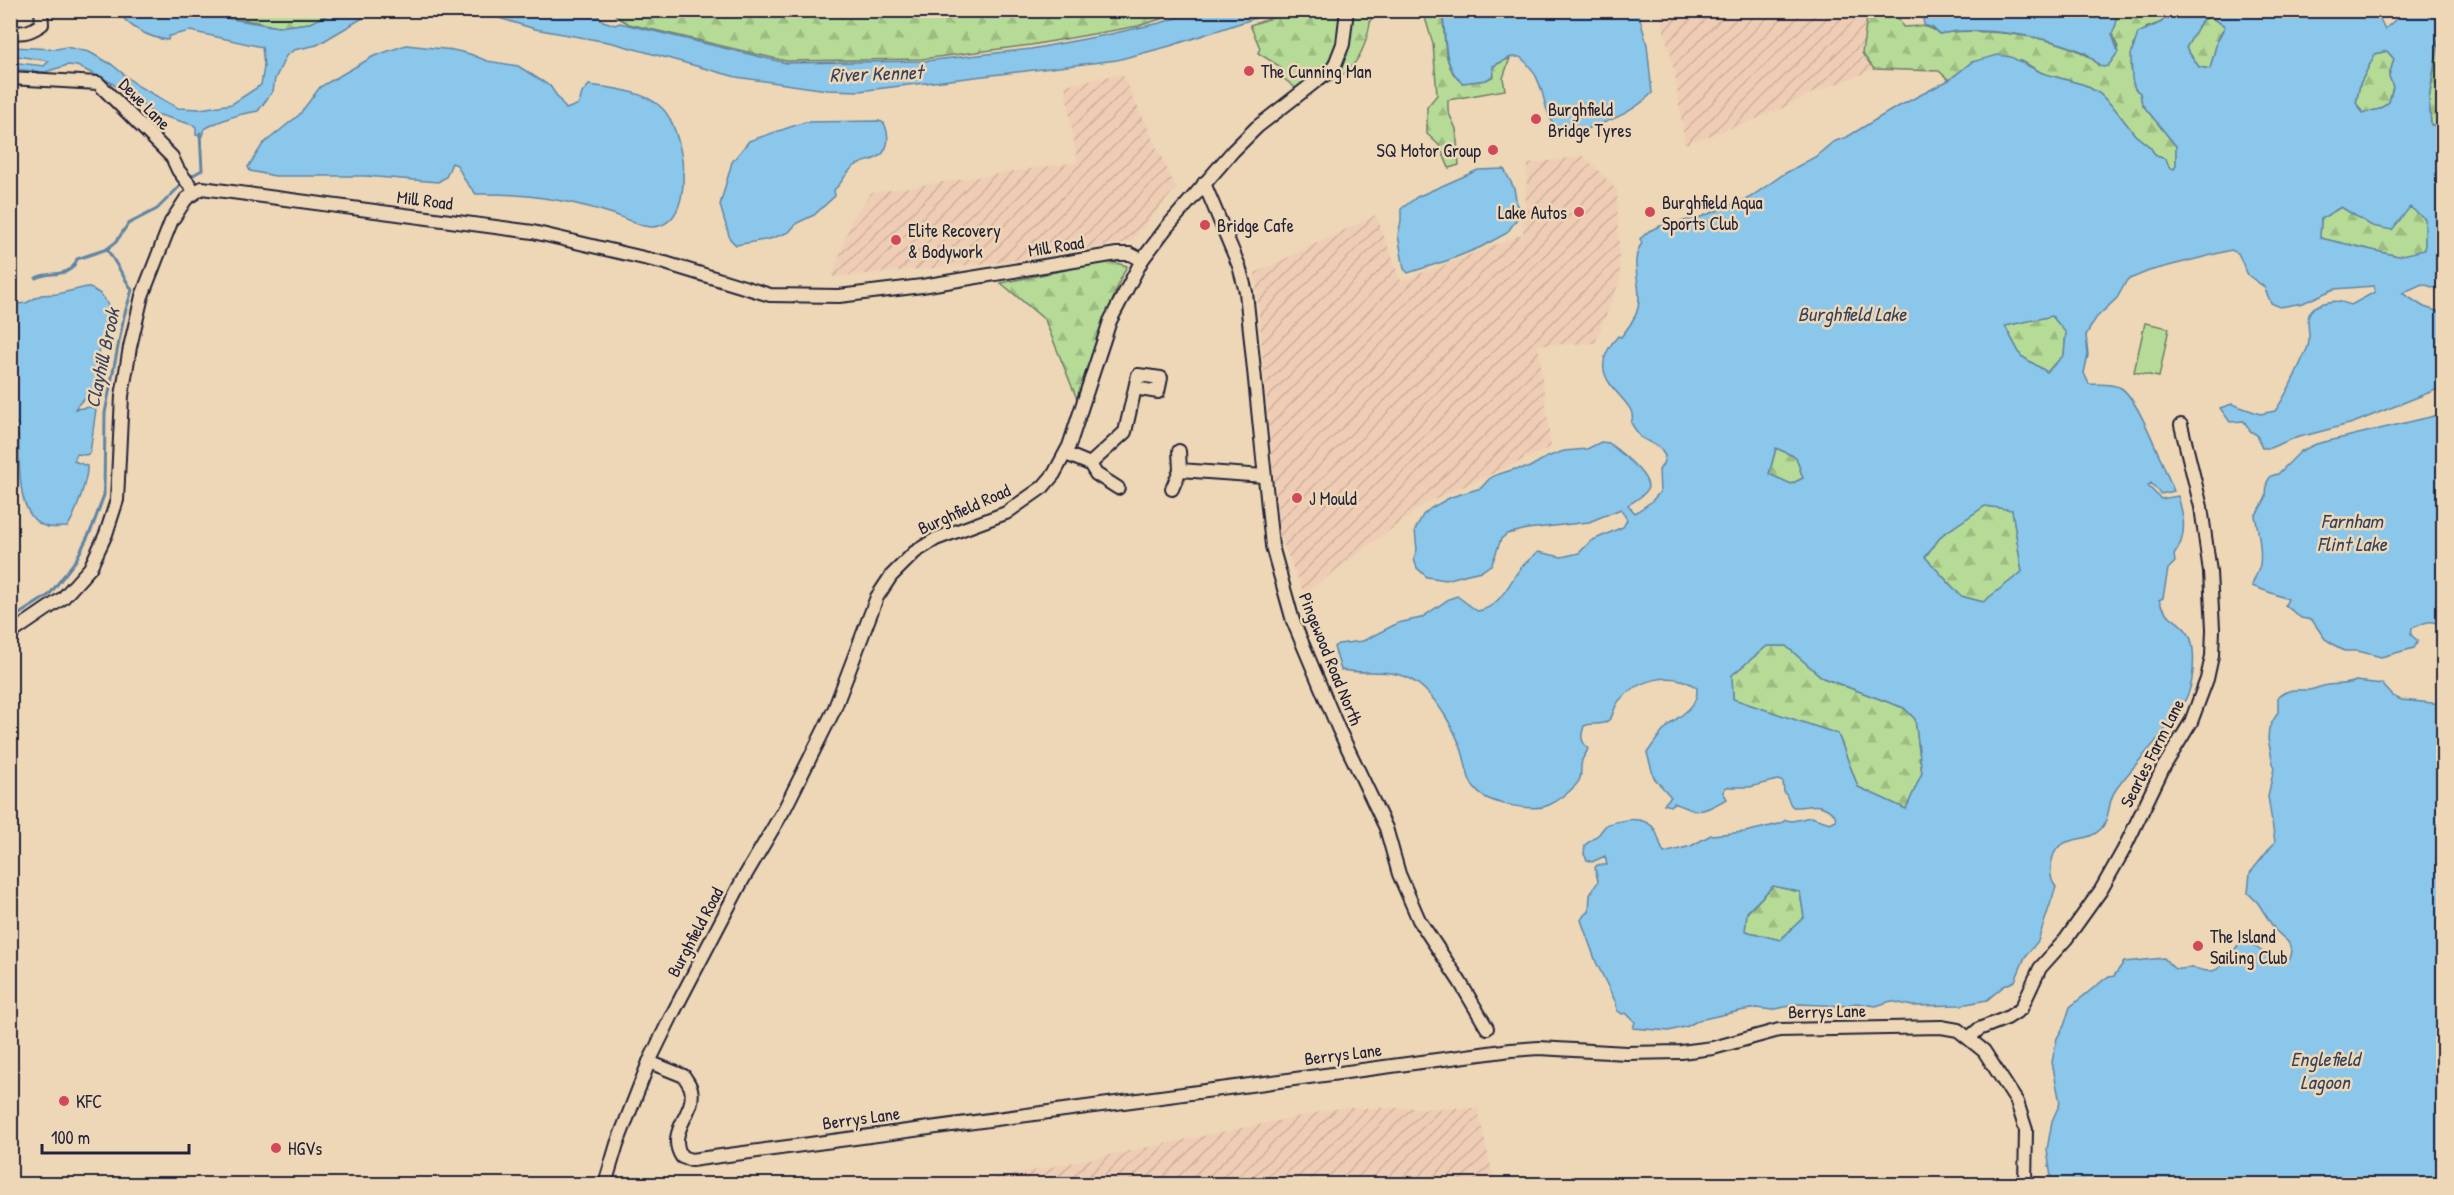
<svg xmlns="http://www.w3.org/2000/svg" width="2454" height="1195" font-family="'Patrick Hand',sans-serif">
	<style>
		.industrial { fill: url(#industrial-furrows) }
		.green { fill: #b6db96; stroke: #6c7e68; stroke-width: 1.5 }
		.forest { fill: url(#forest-firs); stroke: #6c7e68; stroke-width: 1.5 }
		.water { fill: #8ac7ea; stroke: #6085a4; stroke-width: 1.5; fill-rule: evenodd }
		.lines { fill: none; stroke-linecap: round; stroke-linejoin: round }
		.stream { stroke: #6085a4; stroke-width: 3 }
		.minor-casing { stroke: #22223b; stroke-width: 16 }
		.minor { stroke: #edd7b6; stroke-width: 12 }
		.poi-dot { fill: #d1495b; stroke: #edd7b6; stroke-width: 2 }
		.labels { text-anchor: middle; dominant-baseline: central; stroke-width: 5; stroke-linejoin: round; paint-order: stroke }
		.poi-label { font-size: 18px; fill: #22223b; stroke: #edd7b6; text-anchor: start }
		.street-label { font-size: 18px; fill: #22223b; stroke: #edd7b6 }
		.water-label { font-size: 20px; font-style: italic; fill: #37435e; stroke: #edd7b6 }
	</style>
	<defs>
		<pattern id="industrial-furrows" width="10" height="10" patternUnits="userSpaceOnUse" patternTransform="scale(1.5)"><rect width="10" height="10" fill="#efcdb5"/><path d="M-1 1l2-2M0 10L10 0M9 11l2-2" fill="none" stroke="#cdb09d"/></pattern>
		<pattern id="forest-firs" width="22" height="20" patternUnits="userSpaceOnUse" patternTransform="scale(1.5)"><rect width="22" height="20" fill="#b6db96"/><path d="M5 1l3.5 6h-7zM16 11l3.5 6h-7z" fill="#9cbc82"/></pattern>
	</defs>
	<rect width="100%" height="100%" fill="#edd7b6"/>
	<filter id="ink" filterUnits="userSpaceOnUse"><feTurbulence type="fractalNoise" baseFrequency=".0167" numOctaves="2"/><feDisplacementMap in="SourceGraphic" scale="12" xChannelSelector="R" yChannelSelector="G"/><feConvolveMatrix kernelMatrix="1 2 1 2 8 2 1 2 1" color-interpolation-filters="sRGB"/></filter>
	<g filter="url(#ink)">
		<g class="industrial">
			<path d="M1659 11H1868L1862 53 1874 69 1812 93 1785 107 1746 123 1685 144 1674 70Z"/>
			<path d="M1122 74 1176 188 1130 242 1003 262 832 277 852 219 871 193 1077 162 1065 85Z"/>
			<path d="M1584 156 1617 190 1620 280 1595 343 1538 345 1551 447 1425 504 1304 594 1279 534 1255 273 1376 215 1401 281 1523 234 1528 164Z"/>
			<path d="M1340 1108H1477L1495 1184H967Z"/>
		</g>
		<path class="green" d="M2145 323 2169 328 2159 377 2134 372Z"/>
		<g class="forest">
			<path d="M144 11H336L310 23 278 27 246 20 169 16C159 18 151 18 144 11Z"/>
			<path d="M612 11H1187L1138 26 1031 45 922 59 786 61 629 24 617 17Z"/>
			<path d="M1294 11H1372C1366 60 1349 84 1297 89L1278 74 1281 67 1258 53 1260 48 1250 25Z"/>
			<path d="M1423 11H1442C1446 35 1441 67 1462 83L1486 80 1494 76 1493 66 1510 58 1503 78 1505 90 1448 100V111L1456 129 1459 165 1449 168 1440 146 1427 134V107L1437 95 1433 44Z"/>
			<path d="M1868 11H1895L1903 27C1917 26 1929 24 1939 34 1973 26 2078 36 2099 66L2118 47 2112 34 2116 24 2117 11H2166L2162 22 2146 28 2133 45 2131 68 2135 89 2140 93 2142 104 2176 146V166L2174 170 2169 167 2166 159 2156 156 2150 147 2135 135 2115 109 2100 94 2085 85 2042 73 2022 61 1972 62 1949 80 1939 71 1874 69 1862 53Z"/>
			<path d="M2210 17 2225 26 2217 42 2210 69 2199 67 2186 48 2202 20Z"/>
			<path d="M2443 18V126L2431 125 2429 99Z"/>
			<path d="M2387 51 2394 59 2389 76 2393 87 2389 102 2380 109 2363 113 2356 103 2360 84 2375 54Z"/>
			<path d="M2341 207 2372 225 2410 207 2426 219 2425 251 2398 256 2320 238 2321 219Z"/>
			<path d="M1109 261 1127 266 1120 280 1077 399 1045 320 1001 283Z"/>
			<path d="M2052 316 2066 332 2064 355 2047 372 2021 356 2005 326Z"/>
			<path d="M1776 448 1796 457 1803 478 1791 484 1769 474Z"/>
			<path d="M1985 506 2012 509 2022 572 1983 602 1961 596 1925 557 1942 535Z"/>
			<path d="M1767 646H1786L1823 678 1904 708 1915 719 1922 773 1906 809 1858 787 1838 734 1733 699 1732 675Z"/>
			<path d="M1773 886 1800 892 1804 917 1780 940 1745 931 1747 913Z"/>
		</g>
		<g class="water">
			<path d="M559 10 598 16 603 21 615 25 620 23 786 63 925 61 1031 49 1106 35 1160 23 1199 11H1277L1170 46 1117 60 859 91 827 90 736 77 613 43 535 29 476 11Z"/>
			<path d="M2324 10 2376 11 2385 29 2405 11H2443L2429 99 2431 125 2443 126V290L2422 284 2402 293 2424 307 2443 313V387L2353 423 2292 439 2270 448H2262L2257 435 2250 431 2244 421 2230 422 2220 408 2232 404 2260 414 2275 411C2289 392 2297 370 2307 349 2315 332 2296 311 2324 303 2335 300 2341 301 2351 305L2375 292 2374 286 2334 289 2303 303 2280 307 2271 303 2264 287 2248 275 2238 253 2231 250 2149 271 2127 280 2117 298 2096 318 2086 335 2088 355 2084 373 2089 384C2099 385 2112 383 2121 388 2139 399 2164 469 2174 491L2161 494 2151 483 2148 486 2161 499 2178 496C2184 517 2188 536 2174 555L2175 562 2168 569 2163 598 2159 600C2165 619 2179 619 2188 633 2195 643 2194 667 2192 679 2188 715 2136 759 2115 791 2107 803 2111 817 2101 829 2083 847 2055 830 2051 866 2050 874 2051 881 2056 887L2038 941 2025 957 2015 981 2004 986 1987 1000 1961 1005 1912 1006 1891 1001 1876 1006 1856 1003 1842 1006 1798 1004 1772 1010 1756 1008 1740 1011 1699 1020 1688 1026 1669 1031 1633 1028 1635 1022 1626 1013 1622 1014 1617 1010 1616 1003 1596 962 1581 920 1584 915 1589 912 1590 895 1598 881 1595 868 1597 865H1607L1605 856 1592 862 1587 860 1584 854 1585 845 1599 834 1606 825C1620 820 1645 814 1655 830 1659 837 1660 846 1664 853L1691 846 1711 835 1745 832 1779 824 1786 820 1792 821 1811 817 1830 823 1836 820 1835 815C1817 799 1813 808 1793 807 1788 803 1789 797 1784 792L1783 782 1778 780 1750 787H1726L1723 792 1727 799C1701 812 1702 815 1674 803L1670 806 1664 804 1671 797 1654 778 1647 753C1653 744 1659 735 1667 727 1680 714 1698 709 1697 688 1673 669 1636 680 1618 702 1614 707 1614 714 1610 719 1602 727 1593 722 1584 726 1581 735 1580 741 1588 748 1587 753 1584 756 1582 760 1579 771 1584 777 1575 786 1569 792 1558 801 1549 805 1533 812 1487 804 1476 790 1467 781 1466 763 1462 751 1455 730 1440 704 1424 689 1397 664 1372 676 1341 670L1334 647 1338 644 1363 641 1398 623 1421 618 1449 599 1457 596 1477 611C1497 609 1507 588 1517 573 1522 565 1531 558 1538 552L1562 557 1579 553 1591 541 1623 527 1627 520 1621 509 1589 522 1527 529 1507 534 1501 539 1492 564 1482 571 1468 574 1446 580 1427 577 1417 568 1414 559 1417 550 1415 530 1423 515 1431 508 1451 497 1481 488 1490 478 1496 475 1515 469 1528 468 1547 457 1564 451 1587 449 1601 442 1609 443C1618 451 1654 477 1647 490 1644 496 1634 501 1628 505L1635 513 1651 502 1660 492 1659 470 1663 464 1665 456 1660 448 1640 437 1631 423C1643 398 1575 383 1618 336L1621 337C1628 328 1635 319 1638 308 1643 285 1628 263 1642 243L1640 239 1649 231 1660 226 1698 218 1749 198 1784 174 1815 157 1833 142 1847 137 1890 111 1949 80 1972 62 1998 55 2011 57 2042 73 2085 85 2100 94 2115 109 2135 135 2150 147 2156 156 2166 159 2169 167 2174 169 2176 166V146L2142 104 2140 93 2135 89 2132 79 2131 55 2138 33 2162 22 2166 11ZM2210 17 2225 26 2217 42 2210 69 2199 67 2186 48 2202 20ZM2387 51 2394 59 2389 76 2393 87 2389 102 2380 109 2363 113 2356 103 2360 84 2375 54ZM2341 207 2372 226 2392 230 2410 207 2425 219V250L2398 256 2320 238 2321 219ZM2052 316 2066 333 2064 355 2047 372 2021 356 2005 326ZM1776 448 1796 457 1803 478 1791 484 1769 474ZM1985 506 2012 510 2022 572 1983 602 1961 596 1925 557 1942 535ZM1767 646H1786L1823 678 1904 708 1915 719 1922 773 1906 809 1858 787 1838 734 1733 699 1732 675ZM1773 886 1800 892 1804 917 1780 940 1745 931 1747 912Z"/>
			<path d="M118 11H144L151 16 161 17 192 12 278 27 310 23 336 11H385L366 16 317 45 294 50 286 56 275 79 273 91 258 111C238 114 222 119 204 129L202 136 196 135V127L193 125 153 113 110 82 77 66 68 65 45 72 11 69V62L44 66 49 61 11 55V47L57 49 66 47 89 52 111 64 138 86 178 108 200 109 232 104 261 85 264 67 262 47 190 31 169 36 168 40C149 38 128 27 118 11Z"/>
			<path d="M1442 11H1638L1647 45 1652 93C1630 116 1602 123 1574 134 1544 129 1548 105 1539 83 1536 74 1528 63 1520 57H1511L1493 66V76L1486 80 1463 83C1441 67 1447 34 1442 11Z"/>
			<path d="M1922 11H2117L2116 24 2112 34 2118 52 2108 66 2103 67C2096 65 2093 57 2085 53 2050 36 1977 25 1939 34L1933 28 1924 25Z"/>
			<path d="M406 45 453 50 470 54 487 61 518 66 550 86 566 109 579 104 582 93 589 85C612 88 645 91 662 108 684 129 697 216 659 226 644 230 629 220 616 215 571 200 523 193 476 194L466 182 457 165 452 163 446 177 438 182 365 176H275L250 171 248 167 263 144 299 115 320 87 374 56Z"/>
			<path d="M879 121 884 123C890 136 890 153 874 159 867 162 859 162 852 168 845 174 842 183 834 190L835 196 814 215 797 223 789 232 770 239 736 245 730 239 720 205 732 162 749 141 805 122Z"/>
			<path d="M1504 169 1514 188 1519 216 1507 233 1481 247 1449 260 1408 273 1404 269 1398 235 1401 221V209L1417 197 1478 170Z"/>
			<path d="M87 287C107 293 114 311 108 331 106 339 100 346 99 353 98 365 102 378 94 390 89 398 80 399 75 409L91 407 96 409 90 453 86 455 77 454 74 461 87 466C88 478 75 517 67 527 61 527 53 528 48 527 12 519 21 453 18 425L11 418V302L18 304 26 303 41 295 57 294Z"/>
			<path d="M2443 414V642L2436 640 2443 632V626C2429 618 2426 623 2412 628L2411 635 2418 641 2414 648 2381 657 2358 651H2344L2325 639 2312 620 2301 618 2285 605 2288 599 2252 586C2254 578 2259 571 2260 564 2262 552 2258 528 2255 516L2261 507 2266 497 2267 482 2271 476 2278 474 2301 451 2316 444Z"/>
			<path d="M2356 681 2382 684 2393 696 2401 700 2443 704V1184H2052L2047 1150 2052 1121 2060 1103 2052 1062 2057 1038 2064 1026 2070 1007 2106 978 2114 976 2124 962 2164 958C2179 975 2174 968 2192 968 2199 968 2204 972 2211 971 2227 969 2232 947 2245 939 2256 948 2277 964 2290 959L2292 951 2288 942 2275 930 2258 903 2248 893 2250 873 2275 842 2268 796 2274 768 2268 739 2269 728 2278 712V697C2289 688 2296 690 2309 690 2315 689 2321 686 2328 685 2338 683 2345 686 2356 681Z"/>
		</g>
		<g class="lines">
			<g class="stream">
				<path d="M188 178 202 170 200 133"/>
				<path d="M36 278C51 270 70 280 77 259L107 249"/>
				<path d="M10 620 49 595 76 560 92 528 104 495 105 413 124 316 132 290 107 249 116 242 128 224 157 209 183 183"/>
			</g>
			<g class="minor-casing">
				<g id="minor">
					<path d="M10 31C23 35 32 31 42 24L41 10"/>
					<path d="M10 78 98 83 172 157 178 170 195 192"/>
					<path d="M1204 183 1239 266 1246 292 1272 546 1293 621 1338 728 1386 828 1399 874 1419 920 1460 982 1487 1028"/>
					<path d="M1179 451 1180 470 1264 476"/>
					<path d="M1066 454 1090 464 1096 474 1118 488"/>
					<path d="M1090 464 1125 432 1138 375 1161 378 1158 392 1135 388"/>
					<path d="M1172 489 1180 470"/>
					<path d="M10 634 63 598 90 568 106 534 117 500 122 396 130 347 142 296 171 222 186 199 202 188 533 232 665 263 770 295 839 296 922 286 1117 254H1130L1142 260"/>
					<path d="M1970 1037 1979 1029 2007 1018 2021 1009 2040 968 2066 939 2101 890 2123 851 2163 768 2191 722 2207 679 2212 656 2213 629 2210 572 2201 507 2181 425"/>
					<path d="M649 1062 684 1076C686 1080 690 1084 691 1089 697 1113 665 1131 682 1157L691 1160 1511 1050 1539 1048 1626 1053 1681 1052 1713 1048 1779 1030 1941 1027 1958 1030 1984 1051 2017 1102 2026 1130 2025 1184"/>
					<path d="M605 1184 617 1144 649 1062 672 1015 742 881 785 808 834 710 877 597 891 576 915 552 936 539 1006 513 1043 487 1054 474 1069 446 1110 321 1142 260 1167 227 1233 151 1257 127 1334 67 1343 44 1347 10"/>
				</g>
			</g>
			<use href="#minor" class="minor"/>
		</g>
	</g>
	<g class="poi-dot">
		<circle cx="1249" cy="71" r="6"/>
		<circle cx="1536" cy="119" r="6"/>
		<circle cx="1493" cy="150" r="6"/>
		<circle cx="1579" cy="212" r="6"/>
		<circle cx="1650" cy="212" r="6"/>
		<circle cx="1205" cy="225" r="6"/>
		<circle cx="896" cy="240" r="6"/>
		<circle cx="1297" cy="498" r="6"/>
		<circle cx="2198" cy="946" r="6"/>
		<circle cx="64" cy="1101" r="6"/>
		<circle cx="276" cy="1148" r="6"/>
	</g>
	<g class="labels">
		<g class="poi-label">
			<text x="1261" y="71">The Cunning Man</text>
			<text x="1548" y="109">Burghfield<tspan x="1548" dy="21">Bridge Tyres</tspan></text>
			<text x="1481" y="150" text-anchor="end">SQ Motor Group</text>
			<text x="1662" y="202">Burghfield Aqua<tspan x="1662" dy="21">Sports Club</tspan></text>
			<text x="1567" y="212" text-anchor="end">Lake Autos</text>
			<text x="1217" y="225">Bridge Cafe</text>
			<text x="908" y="230">Elite Recovery<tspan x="908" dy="21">&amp; Bodywork</tspan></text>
			<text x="1309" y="498">J Mould</text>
			<text x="2210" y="936">The Island<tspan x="2210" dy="21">Sailing Club</tspan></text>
			<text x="76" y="1101">KFC</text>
			<text x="288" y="1148">HGVs</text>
		</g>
		<g class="street-label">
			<text transform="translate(145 104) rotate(45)">Dewe Lane</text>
			<text transform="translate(425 200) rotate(7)">Mill Road</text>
			<text transform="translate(1056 246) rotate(-9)">Mill Road</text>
			<text transform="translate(964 509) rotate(-24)">Burghfield Road</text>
			<text transform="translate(1331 659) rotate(68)">Pingewood Road North</text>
			<text transform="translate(2152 753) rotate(-63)">Searles Farm Lane</text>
			<text transform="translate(695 932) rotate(-62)">Burghfield Road</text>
			<text transform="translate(1827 1011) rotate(-1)">Berrys Lane</text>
			<text transform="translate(1343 1054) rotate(-7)">Berrys Lane</text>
			<text transform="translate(861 1118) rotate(-8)">Berrys Lane</text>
		</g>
		<g class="water-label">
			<text transform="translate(876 73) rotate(-2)">River Kennet</text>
			<text x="1852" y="313">Burghfield Lake</text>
			<text transform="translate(102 358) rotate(-78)">Clayhill Brook</text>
			<text x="2352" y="520">Farnham<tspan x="2352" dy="23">Flint Lake</tspan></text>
			<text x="2325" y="1058">Englefield<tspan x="2325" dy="23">Lagoon</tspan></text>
		</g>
	</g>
	<rect width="2454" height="1195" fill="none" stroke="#edd7b6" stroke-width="36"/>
	<rect x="18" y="18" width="2418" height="1159" fill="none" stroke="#22223b" stroke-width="2" filter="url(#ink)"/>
	<path d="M42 1144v9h147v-9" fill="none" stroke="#22223b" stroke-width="3"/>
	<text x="51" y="1144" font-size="18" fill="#22223b" stroke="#edd7b6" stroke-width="4.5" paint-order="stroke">100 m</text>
</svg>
